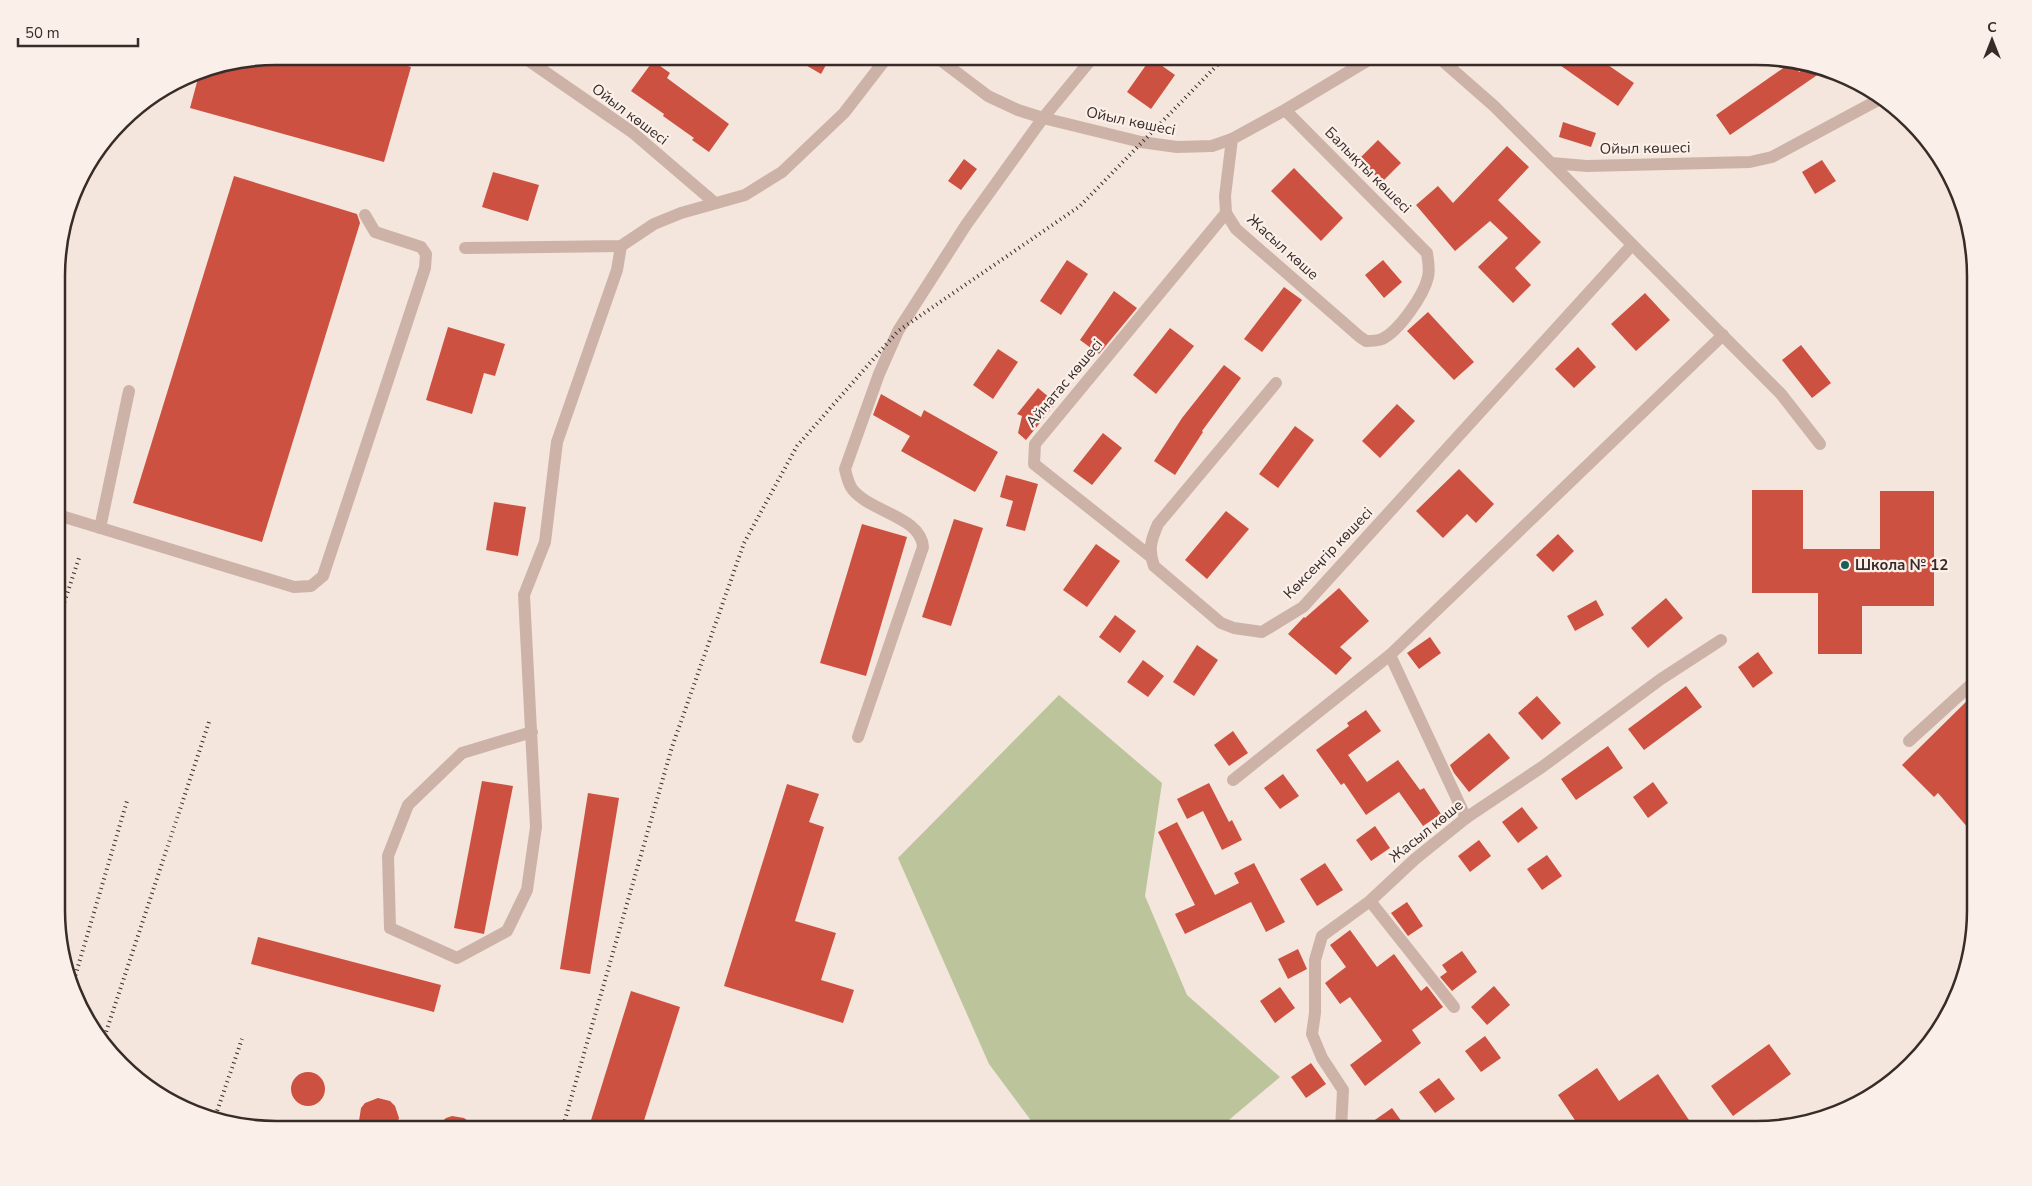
<svg xmlns="http://www.w3.org/2000/svg" width="2032" height="1186" font-family="'Nunito Sans',sans-serif">
	<style>
		.green { fill: #bbc49b }
		.building { fill: #cd5141 }
		.lines { fill: none; stroke-linecap: round; stroke-linejoin: round }
		.minor { stroke: #cdb3a7; stroke-width: 12 }
		.rail { stroke: #392b28; stroke-width: 4; stroke-dasharray: 1 4; stroke-linecap: butt }
		.poi-dot { fill: #1b5d59; stroke: #fbf0e9; stroke-width: 2 }
		.labels { text-anchor: middle; dominant-baseline: central; stroke-width: 4.5; stroke-linejoin: round; paint-order: stroke }
		.street-label { font-size: 15px; fill: #392b28; stroke: #fbf0e9 }
		.poi-label { font-size: 15px; font-weight: bold; fill: #392b28; stroke: #fbf0e9; text-anchor: start }
		.rim { fill: none; stroke: #392b28; stroke-width: 2.5 }
	</style>
	<rect width="100%" height="100%" fill="#f4e6dc"/>
	<path class="green" d="M1059 695 1162 783 1145 896 1187 995 1280 1077 1218 1129 1038 1130 989 1064 898 858Z"/>
	<g class="building">
		<path d="M276 56H371L411 67 384 162 190 108 200 71Z"/>
		<path d="M790 56H831L821 74Z"/>
		<path d="M1547 56H1595L1634 83 1618 106Z"/>
		<path d="M1151 58 1175 75 1151 109 1127 92Z"/>
		<path d="M653 61 670 73 667 78 729 124 709 152 692 140 694 138 663 116 664 114 631 91Z"/>
		<path d="M1792 62 1799 72 1812 64 1826 69 1730 135 1716 115Z"/>
		<path d="M1563 122 1596 133 1591 147 1559 137Z"/>
		<path d="M1378 140 1401 163 1382 182 1359 159Z"/>
		<path d="M1507 146 1529 167 1498 200 1541 242 1515 268 1531 285 1513 303 1478 267 1508 238 1490 221 1455 251 1416 205 1438 186 1453 203Z"/>
		<path d="M964 159 977 169 961 190 948 181Z"/>
		<path d="M1822 160 1836 181 1815 194 1802 172Z"/>
		<path d="M1294 168 1343 218 1321 241 1271 191Z"/>
		<path d="M493 172 539 185 528 221 482 207Z"/>
		<path d="M234 176 357 214 360 223 262 542 133 503Z"/>
		<path d="M1067 260 1088 274 1061 315 1040 301Z"/>
		<path d="M1383 260 1402 282 1384 298 1365 275Z"/>
		<path d="M1284 287 1302 300 1262 352 1244 339Z"/>
		<path d="M1114 291 1137 308 1099 354 1080 340Z"/>
		<path d="M1645 293 1670 320 1636 351 1611 324Z"/>
		<path d="M1428 312 1474 362 1454 380 1407 331Z"/>
		<path d="M448 327 505 344 495 376 484 373 472 414 426 400Z"/>
		<path d="M1170 328 1194 346 1156 394 1133 375Z"/>
		<path d="M1801 345 1831 383 1812 398 1782 360Z"/>
		<path d="M1578 347 1596 367 1574 388 1555 369Z"/>
		<path d="M998 349 1018 362 993 399 973 385Z"/>
		<path d="M1224 365 1241 378 1202 431 1203 432 1175 475 1154 461 1182 418Z"/>
		<path d="M1038 388 1056 403 1026 440 1018 433 1022 416 1017 414Z"/>
		<path d="M881 394 921 417 924 410 998 452 975 492 901 451 910 436 873 415Z"/>
		<path d="M1397 404 1415 421 1380 458 1362 441Z"/>
		<path d="M1295 426 1314 440 1278 488 1259 474Z"/>
		<path d="M1103 433 1122 448 1092 485 1073 471Z"/>
		<path d="M1459 469 1494 504 1476 523 1467 514 1443 538 1416 511Z"/>
		<path d="M1006 475 1038 484 1025 531 1006 526 1013 501 1000 497Z"/>
		<path d="M1752 490H1803V549H1880V491H1934V606H1862V654H1818V593H1752Z"/>
		<path d="M494 502 526 507 518 556 486 550Z"/>
		<path d="M1226 511 1249 529 1207 579 1185 560Z"/>
		<path d="M954 519 983 528 951 626 922 617Z"/>
		<path d="M862 524 907 537 866 676 820 663Z"/>
		<path d="M1558 534 1574 551 1553 572 1536 555Z"/>
		<path d="M1096 544 1120 561 1087 607 1063 590Z"/>
		<path d="M1339 588 1369 621 1340 647 1352 658 1336 675 1288 634 1304 617 1305 618Z"/>
		<path d="M1666 598 1683 618 1648 648 1631 628Z"/>
		<path d="M1596 600 1604 615 1575 631 1567 616Z"/>
		<path d="M1115 615 1136 631 1120 653 1099 637Z"/>
		<path d="M1430 637 1441 653 1419 669 1407 653Z"/>
		<path d="M1197 645 1218 660 1194 696 1173 682Z"/>
		<path d="M1758 652 1773 673 1753 688 1738 667Z"/>
		<path d="M1143 660 1164 676 1148 697 1127 682Z"/>
		<path d="M1686 686 1702 707 1644 750 1628 729Z"/>
		<path d="M1975 693V836L1938 793 1934 797 1902 765Z"/>
		<path d="M1537 696 1561 723 1542 740 1518 713Z"/>
		<path d="M1366 710 1381 731 1348 755 1367 782 1398 760 1420 790 1424 788 1441 814 1423 826 1399 792 1366 815 1344 783 1341 785 1316 750 1349 726 1347 723Z"/>
		<path d="M1233 731 1248 753 1229 766 1214 745Z"/>
		<path d="M1489 733 1510 758 1469 792 1454 773 1450 765Z"/>
		<path d="M1608 746 1623 768 1576 800 1561 779Z"/>
		<path d="M1283 774 1299 796 1280 809 1264 788Z"/>
		<path d="M482 781 513 786 484 934 454 928Z"/>
		<path d="M1653 782 1668 803 1648 818 1633 797Z"/>
		<path d="M1209 783 1229 822 1232 820 1242 840 1222 850 1203 811 1187 819 1177 799Z"/>
		<path d="M787 784 819 794 809 822 824 827 795 921 836 933 821 980 854 990 843 1023 724 986Z"/>
		<path d="M588 793 619 798 590 974 560 969Z"/>
		<path d="M1522 807 1538 828 1518 843 1502 822Z"/>
		<path d="M1177 822 1215 895 1239 883 1234 873 1254 863 1285 922 1266 932 1251 902 1185 934 1175 914 1195 905 1158 832Z"/>
		<path d="M1375 826 1390 848 1371 861 1356 840Z"/>
		<path d="M1479 840 1491 856 1470 872 1458 856Z"/>
		<path d="M1547 855 1562 876 1542 890 1527 869Z"/>
		<path d="M1325 863 1343 890 1317 906 1300 879Z"/>
		<path d="M1407 902 1423 926 1408 936 1391 913Z"/>
		<path d="M1350 930 1377 967 1394 954 1421 991 1427 986 1443 1007 1412 1030 1421 1043 1365 1086 1350 1065 1382 1041 1350 997 1340 1004 1325 983 1346 967 1330 945Z"/>
		<path d="M258 937 441 985 434 1012 251 964Z"/>
		<path d="M1298 949 1307 969 1288 979 1278 959Z"/>
		<path d="M1462 951 1477 972 1452 991 1440 977 1447 972 1442 965Z"/>
		<path d="M1494 986 1510 1005 1487 1025 1471 1007Z"/>
		<path d="M1280 987 1295 1008 1275 1023 1260 1001Z"/>
		<path d="M631 991 680 1007 641 1130H588Z"/>
		<path d="M1485 1036 1501 1058 1481 1072 1465 1051Z"/>
		<path d="M1769 1044 1791 1074 1733 1116 1711 1086Z"/>
		<path d="M1311 1063 1326 1084 1306 1098 1291 1077Z"/>
		<path d="M1597 1068 1619 1101 1658 1074 1695 1129H1581L1558 1095Z"/>
		<circle cx="308" cy="1089" r="17"/>
		<path d="M1439 1078 1455 1099 1435 1113 1419 1092Z"/>
		<path d="M378 1098 390 1101 395 1106 399 1118 395 1130H362L359 1121 361 1108 365 1103Z"/>
		<path d="M1392 1108 1407 1129H1362Z"/>
		<path d="M452 1116 464 1118 481 1130H432L446 1118Z"/>
	</g>
	<g class="lines">
		<g class="minor">
			<path d="M522 56 632 132 715 203"/>
			<path d="M935 56 988 96 1018 110 1043 118 1141 142 1177 147 1212 146 1232 139 1285 110 1375 56"/>
			<path d="M1437 56 1494 106 1551 163 1587 166 1750 162 1772 157 1880 99"/>
			<path d="M1232 139 1225 196 1226 213 1236 229 1360 337 1366 341C1371 341 1377 341 1382 339 1399 331 1424 295 1428 277 1430 269 1428 261 1427 253L1285 110"/>
			<path d="M1551 163 1781 394 1820 444"/>
			<path d="M465 248 621 246 654 224 681 213 745 195 782 172 844 113 888 56"/>
			<path d="M1276 383 1158 524C1151 540 1148 549 1154 566L1221 623 1234 628 1262 632 1303 607 1632 245"/>
			<path d="M58 515 294 587 311 586 323 576 425 268 426 254 421 247 375 232 365 215"/>
			<path d="M100 528 129 391"/>
			<path d="M1150 556 1034 464 1035 444 1226 213"/>
			<path d="M1390 655 1466 818"/>
			<path d="M532 732 462 753 408 805 388 856 390 928 457 958 507 931 527 890 536 827 524 595 545 542 557 442 617 270 621 246"/>
			<path d="M858 737 923 547C921 517 871 512 853 490 848 484 847 477 845 469L879 374 898 331 966 225 1043 118 1094 56"/>
			<path d="M1909 741 1975 681"/>
			<path d="M1233 780 1390 655 1723 335"/>
			<path d="M1370 901 1454 1007"/>
			<path d="M1341 1129 1343 1090 1322 1058 1312 1034 1315 1013V960L1322 936 1370 901 1415 859 1466 818 1542 767 1661 679 1721 640"/>
		</g>
		<g class="rail">
			<path d="M58 621 80 555"/>
			<path d="M74 980 127 801"/>
			<path d="M103 1041 210 719"/>
			<path d="M214 1120 242 1039"/>
			<path d="M562 1130 672 747 744 543 797 446 898 331 1080 206 1226 56"/>
		</g>
	</g>
	<circle class="poi-dot" cx="1845" cy="565" r="5"/>
	<g class="labels">
		<g class="street-label">
			<text transform="translate(630 114) rotate(37)">Ойыл көшесі</text>
			<text transform="translate(1131 121) rotate(12)">Ойыл көшесі</text>
			<text transform="translate(1645 148) rotate(-1)">Ойыл көшесі</text>
			<text transform="translate(1368 170) rotate(45)">Балықты көшесі</text>
			<text transform="translate(1283 247) rotate(42)">Жасыл көше</text>
			<text transform="translate(1064 383) rotate(-50)">Айнатас көшесі</text>
			<text transform="translate(1328 553) rotate(-46)">Көксеңгір көшесі</text>
			<text transform="translate(1426 831) rotate(-39)">Жасыл көше</text>
		</g>
		<g class="poi-label">
			<text x="1855" y="565">Школа № 12</text>
		</g>
	</g>
	<path d="M0 0H2032V1186H0ZM276 65H1756A211 211 0 0 1 1967 276V910A211 211 0 0 1 1756 1121H276A211 211 0 0 1 65 910V276A211 211 0 0 1 276 65Z" fill="#fbf0e9" fill-rule="evenodd"/>
	<path class="rim" d="M276 65H1756A211 211 0 0 1 1967 276V910A211 211 0 0 1 1756 1121H276A211 211 0 0 1 65 910V276A211 211 0 0 1 276 65Z"/>
	<g transform="translate(1992 40)" stroke="#fbf0e9" stroke-width="4" paint-order="stroke">
	<path d="M0-4L9 19L0 12L-9 19Z" fill="#392b28"/>
	<text y="-8" font-size="14" font-weight="bold" text-anchor="middle" fill="#392b28">С</text>
	</g>
	<path d="M18 38v8h120v-8" fill="none" stroke="#392b28" stroke-width="2.5"/>
	<text x="25" y="38" font-size="15" fill="#392b28" stroke="#fbf0e9" stroke-width="4" paint-order="stroke">50 m</text>
</svg>
